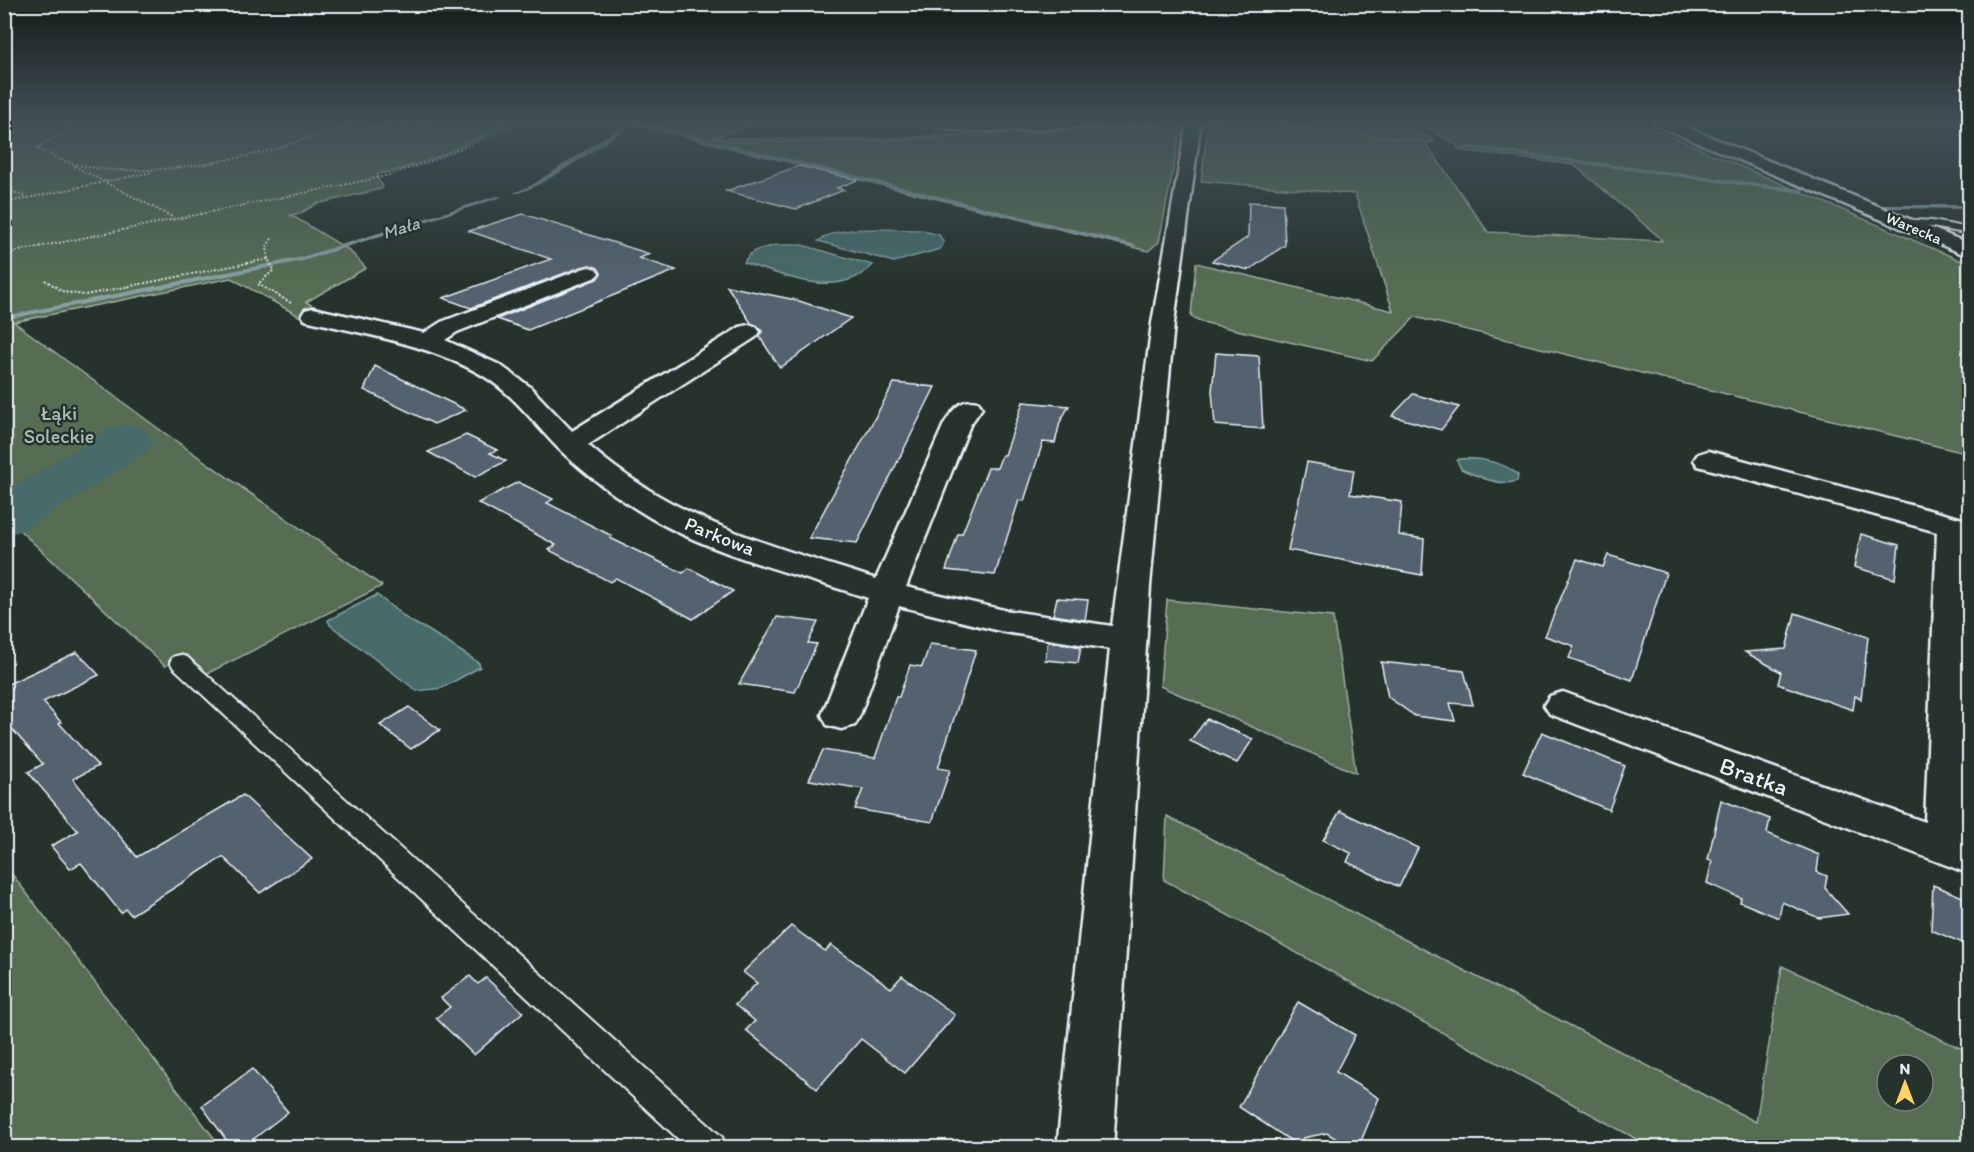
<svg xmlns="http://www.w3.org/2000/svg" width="1974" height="1152" font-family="Itim,sans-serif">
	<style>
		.green { fill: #576d52; stroke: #a0afa5; stroke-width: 1.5; fill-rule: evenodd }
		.water { fill: #466b6b; stroke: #87a1a3; stroke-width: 1.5 }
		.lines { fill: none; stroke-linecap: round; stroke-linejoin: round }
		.stream { fill: #87a1a3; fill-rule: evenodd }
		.river { fill: #466b6b; fill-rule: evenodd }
		.building { fill: #52626e; stroke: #e8f1f8; stroke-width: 1.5 }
		.service-casing { stroke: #e8f1f8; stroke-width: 4 }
		.minor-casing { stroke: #e8f1f8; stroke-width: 5 }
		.tertiary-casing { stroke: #e8f1f8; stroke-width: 5 }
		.path { stroke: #e8f1f8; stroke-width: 2; stroke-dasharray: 2 2; stroke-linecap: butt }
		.service { fill: #26332d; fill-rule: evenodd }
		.minor { fill: #26332d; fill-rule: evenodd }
		.tertiary { fill: #26332d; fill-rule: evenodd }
		.labels { text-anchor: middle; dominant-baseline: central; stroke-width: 5; stroke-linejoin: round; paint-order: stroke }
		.far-street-label { font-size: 16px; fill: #e8f1f8; stroke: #26332d }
		.far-water-label { font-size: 18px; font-style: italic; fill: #a7bbc0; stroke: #26332d }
		.park-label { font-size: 20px; fill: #aebcb6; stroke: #26332d }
		.street-label { font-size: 20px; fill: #e8f1f8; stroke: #26332d }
		.near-street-label { font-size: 24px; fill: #e8f1f8; stroke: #26332d }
	</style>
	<rect width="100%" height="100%" fill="#26332d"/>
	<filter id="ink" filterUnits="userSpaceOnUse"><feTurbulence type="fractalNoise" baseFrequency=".0167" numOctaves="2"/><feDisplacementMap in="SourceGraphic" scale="12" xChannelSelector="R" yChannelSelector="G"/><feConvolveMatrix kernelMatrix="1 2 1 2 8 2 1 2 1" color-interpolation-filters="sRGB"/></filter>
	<g filter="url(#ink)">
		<g class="green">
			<path d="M5 121H513C470 142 427 166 378 174V180L383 186 381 189 316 204 301 213 291 215 349 250 366 268 306 302 320 310 306 320 231 278 14 322 159 429 382 586 206 674 187 655 165 666 14 525 5 529Z"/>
			<path d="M621 121H764L713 138 853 140 1182 123 1159 242 1148 251Z"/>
			<path d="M1202 121H1401L1434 141 1426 144 1488 232 1662 241 1658 236 1574 165 1460 150 1455 144 1416 121H1635L1969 264V454L1415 317 1372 361 1202 322 1191 316 1196 263 1393 311 1355 194 1201 181 1208 124H1201Z"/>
			<path d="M1167 600 1333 617 1356 773 1160 686Z"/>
			<path d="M1167 816 1756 1122 1782 966 1969 1052V1147H1651L1164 880ZM1887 1065H1923V1101H1887Z"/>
			<path d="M5 865 221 1147H5Z"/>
		</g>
		<g class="water">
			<path d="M874 229 921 230 939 235 944 242 940 249 894 262 818 241C835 229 854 230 874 229Z"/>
			<path d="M777 245H802L873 265C837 301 785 275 744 263 749 249 764 248 777 245Z"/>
			<path d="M1459 459C1477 457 1505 462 1518 475L1517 481C1499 487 1477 476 1461 469L1457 461Z"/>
			<path d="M377 595 410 621 428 630 479 663 480 667 442 688 417 691 330 625 328 620Z"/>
		</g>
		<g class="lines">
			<g class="stream">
				<path d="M629 121H636L1137 245 1134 247 633 124C615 136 528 198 513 193L532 185Z"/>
				<path d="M1208 121H1252L1436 143 1434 144 1249 123H1209Z"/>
				<path d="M1182 123 1184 125 862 143H727L725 142 727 141H862Z"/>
				<path d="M1464 145 1801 189 1804 191 1801 193 1462 148Z"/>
				<path d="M497 196 502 197 303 261 4 320V316L302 257Z"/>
				<path d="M1878 205H1970V209L1890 208 1907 216 1908 217 1905 219 1883 208 1878 207Z"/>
				<path d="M1926 224 1970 242V246L1924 227V225Z"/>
			</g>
			<path class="river" d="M127 425 146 430 153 441 146 452 25 530 4 535V493L108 430Z"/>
		</g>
		<g class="building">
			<path d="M799 166 858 180 837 188 844 190 796 209 726 191Z"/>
			<path d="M1249 202 1283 204 1285 245 1249 270 1212 261 1248 237Z"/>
			<path d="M523 214 650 254 639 258 676 270 528 330 497 319 597 279 601 273 598 268 590 265 581 267 471 308 443 298 551 259 469 231Z"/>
			<path d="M727 286 796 300 851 318 780 368 759 336 762 331 758 326 751 323Z"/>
			<path d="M1216 353 1259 356 1263 429 1215 425 1212 391Z"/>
			<path d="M375 366 466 410 434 424 364 390Z"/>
			<path d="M894 383 935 387 857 543 809 538Z"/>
			<path d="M1413 394 1459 407 1441 430 1392 416Z"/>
			<path d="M1023 402 1069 406 1060 422 1055 443 1043 442 1024 501 1019 500 995 575 946 570 958 534H962L988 468H997L1002 455H1005Z"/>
			<path d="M466 435 497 450 490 453 506 461 475 477 428 452Z"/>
			<path d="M1307 462 1354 470 1350 494 1402 502 1399 535 1424 539 1422 575 1288 550Z"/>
			<path d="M518 482 553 499 547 503 612 536 610 538 683 573 689 568 733 591 693 619 616 578 610 582 549 550 556 545 478 503Z"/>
			<path d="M1861 534 1899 545 1895 579 1854 567Z"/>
			<path d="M1608 555 1666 573 1632 680 1569 658 1574 646 1545 636 1577 559 1603 567Z"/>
			<path d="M1057 598 1088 600 1085 620 1053 615Z"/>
			<path d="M1795 613 1868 637 1861 699 1855 696 1853 710 1778 684 1781 672 1745 652 1786 649Z"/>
			<path d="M777 617 818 622 808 643 817 644 795 692 739 684Z"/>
			<path d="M1048 641 1081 647 1078 663 1045 660Z"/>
			<path d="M930 644 976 650 938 768 950 770 932 822 855 809 863 789 809 780 823 750 875 758 896 697H899L910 665 922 667Z"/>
			<path d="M77 652 99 675 43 702 61 722 59 723 98 766 73 779 137 857 243 795 312 859 260 893 223 857 131 915 126 909 121 913 81 863 70 869 51 846 78 831 28 772 43 764 4 720V686Z"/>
			<path d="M1381 662 1464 671 1473 705 1450 703 1455 721 1415 716 1388 697Z"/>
			<path d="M409 707 440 730 411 749 380 725Z"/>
			<path d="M1207 719 1253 739 1237 763 1190 741Z"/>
			<path d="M1542 732 1625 766 1609 810 1523 773Z"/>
			<path d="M1721 800 1770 819 1767 833 1819 855 1817 872 1827 876 1825 888 1848 914 1819 918 1782 902 1779 918 1740 902 1741 898 1707 883 1712 861 1708 860Z"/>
			<path d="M1340 811 1418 848 1399 887 1347 862 1351 853 1323 840Z"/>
			<path d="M1933 885 1970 900V946L1931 930Z"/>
			<path d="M791 926 825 951 831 945 891 988 902 976 955 1015 905 1073 861 1039 817 1089 746 1030 755 1021 735 1005 757 983 743 972Z"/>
			<path d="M470 976 478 984 486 978 523 1012 474 1055 436 1018 450 1007 441 998Z"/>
			<path d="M1298 1002 1355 1035 1336 1072 1379 1098 1358 1148H1351L1327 1133 1303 1138 1299 1146 1239 1107Z"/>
			<path d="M252 1069 288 1112 242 1148H232L202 1106Z"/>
		</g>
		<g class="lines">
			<g class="service-casing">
				<g id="service">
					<path d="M1900 219 1932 221 1970 228V234L1932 227 1896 224V220Z"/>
					<path d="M180 655 187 657 722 1137 726 1148H688L173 667 170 662 173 657Z"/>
				</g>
			</g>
			<g class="minor-casing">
				<g id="minor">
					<path d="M925 121H1107L1100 125C1072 127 940 139 925 121Z"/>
					<path d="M1187 121H1201L1174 323 1150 586 1113 1148H1057L1110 649 1004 632 899 606 860 715 855 725 841 729 827 725 822 715 868 598C799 575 714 555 651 518 619 499 587 476 560 450 535 425 514 394 482 375 426 343 366 335 305 320L302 315 305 310 313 308 424 333 441 322 582 269 589 267 596 269 599 273 596 277 457 332 445 340 500 365 529 386 572 431 740 327 748 325 756 327 760 332 756 337 588 445C674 521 770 545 876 579L944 424C953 410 960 398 978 402L982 408 970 425 906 587 1004 610 1112 626 1152 323Z"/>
					<path d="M1708 451 1970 521V874L1550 714 1544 705 1550 696 1563 692 1925 822 1937 532 1698 466 1694 460 1698 454Z"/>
				</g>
			</g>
			<g class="tertiary-casing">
				<path id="tertiary" d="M1652 121H1672L1970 244V257L1654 124Z"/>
			</g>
			<g class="path">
				<path d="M92 121 67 130 37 148C94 186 196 167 260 153 282 149 304 138 325 131V121"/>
				<path d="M325 131 493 121"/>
				<path d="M74 166 174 218"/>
				<path d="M4 188 26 197"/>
				<path d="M4 203 152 172"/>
				<path d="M4 254 382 177 429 162 524 121"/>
				<path d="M268 259 267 246 273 237"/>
				<path d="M45 280 64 292 85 295 268 259 274 270 258 284 291 303"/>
			</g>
			<use href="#service" class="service"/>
			<use href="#minor" class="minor"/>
			<use href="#tertiary" class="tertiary"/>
		</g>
	</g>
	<linearGradient id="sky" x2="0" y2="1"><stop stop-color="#151c19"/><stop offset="0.43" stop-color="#415057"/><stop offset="1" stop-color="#415057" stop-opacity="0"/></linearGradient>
	<rect width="1974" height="282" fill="url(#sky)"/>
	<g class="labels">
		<g class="far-street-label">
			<text transform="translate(1914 228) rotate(23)">Warecka</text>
		</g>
		<g class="far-water-label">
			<text transform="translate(401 228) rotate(-17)">Mała</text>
		</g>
		<g class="park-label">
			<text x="59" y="413">Łąki<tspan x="59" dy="23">Soleckie</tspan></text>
		</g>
		<g class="street-label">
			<text transform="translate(720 536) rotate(22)">Parkowa</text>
		</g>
		<g class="near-street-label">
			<text transform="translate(1754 776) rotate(20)">Bratka</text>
		</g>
	</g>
	<rect width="1974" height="1152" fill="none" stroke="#26332d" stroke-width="24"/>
	<rect x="12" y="12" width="1950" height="1128" fill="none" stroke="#e8f1f8" stroke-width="2" filter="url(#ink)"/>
	<g transform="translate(1905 1083)"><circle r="28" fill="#26332d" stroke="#747f7e" stroke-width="1.5"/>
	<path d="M0-4.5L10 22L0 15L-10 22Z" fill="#ffd166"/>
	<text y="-9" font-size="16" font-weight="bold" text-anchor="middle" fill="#e8f1f8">N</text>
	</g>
</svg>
